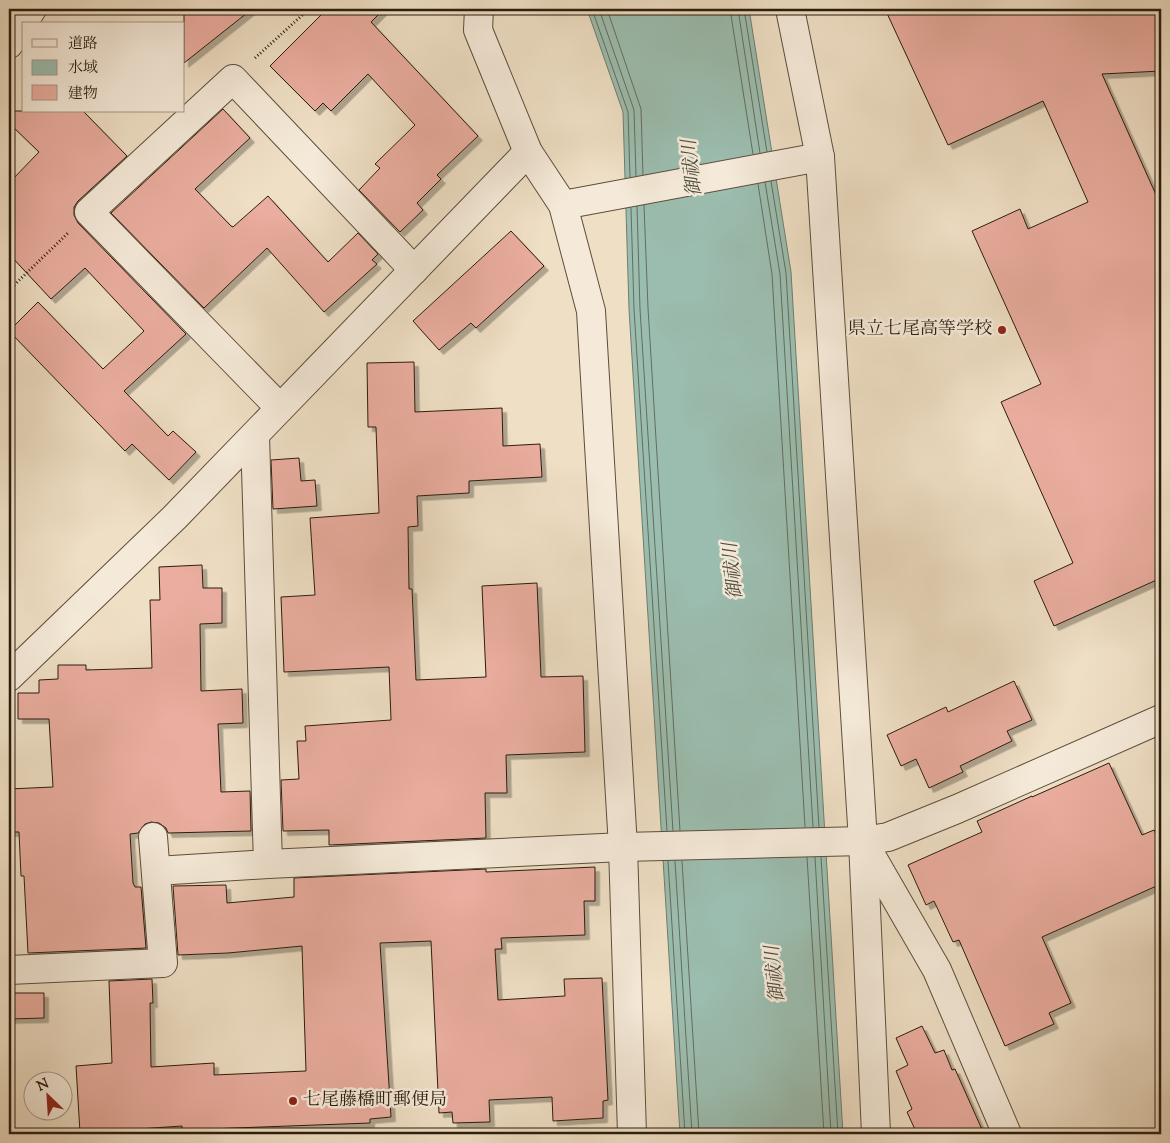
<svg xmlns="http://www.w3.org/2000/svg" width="1170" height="1143" font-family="'Sorts Mill Goudy','Noto Serif JP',serif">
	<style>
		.water { fill: #9bbdaf; stroke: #6e7d6f }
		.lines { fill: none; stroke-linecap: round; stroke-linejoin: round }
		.shore { stroke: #636d5e; stroke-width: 1 }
		.building { fill: #eaad9f; stroke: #2b1d0e; filter: url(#shadow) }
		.minor-casing { stroke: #5c4e3c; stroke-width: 30 }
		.tertiary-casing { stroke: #5c4e3c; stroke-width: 30 }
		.path { stroke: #2b1d0e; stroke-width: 3; stroke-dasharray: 1 2.5; stroke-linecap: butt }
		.minor { stroke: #f5ead9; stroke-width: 28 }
		.tertiary { stroke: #f5ead9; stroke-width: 28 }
		.poi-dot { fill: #8f2418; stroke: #f5ead9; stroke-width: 2 }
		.labels { text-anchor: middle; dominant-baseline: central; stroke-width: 5; stroke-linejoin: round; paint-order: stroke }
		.poi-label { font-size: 18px; fill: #2b1d0e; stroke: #f5ead9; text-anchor: end }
		.water-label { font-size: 19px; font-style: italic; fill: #4d4d3e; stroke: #f5ead9 }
	</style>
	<defs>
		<filter id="shadow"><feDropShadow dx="4.5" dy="4.5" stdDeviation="0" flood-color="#0004"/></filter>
	</defs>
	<rect width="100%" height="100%" fill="#efdfc5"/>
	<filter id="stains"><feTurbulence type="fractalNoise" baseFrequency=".004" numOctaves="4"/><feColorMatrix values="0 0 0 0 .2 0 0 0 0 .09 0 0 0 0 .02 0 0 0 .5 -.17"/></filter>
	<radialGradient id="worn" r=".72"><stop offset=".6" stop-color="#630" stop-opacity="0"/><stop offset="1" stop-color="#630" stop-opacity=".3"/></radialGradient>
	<path class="water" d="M587 9H749L791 272 843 1134H680L629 309 623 112Z"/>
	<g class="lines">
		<g class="shore">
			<path d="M592 9 628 112 630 177"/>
			<path d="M599 9 634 110 636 176"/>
			<path d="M607 9 641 109 643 175"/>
			<path d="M730 9 753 154"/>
			<path d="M738 9 760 153"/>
			<path d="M744 9 767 152"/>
			<path d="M771 181 786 273 819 827"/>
			<path d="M765 182 780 274 813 827"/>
			<path d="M758 184 772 274 805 827"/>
			<path d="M644 205 648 308 680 831"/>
			<path d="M637 206 640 309 673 831"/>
			<path d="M631 208 634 309 667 831"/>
			<path d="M807 857 824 1134"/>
			<path d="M815 857 831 1134"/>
			<path d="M821 857 838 1134"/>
			<path d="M668 861 685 1134"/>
			<path d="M675 861 692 1134"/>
			<path d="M682 861 699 1134"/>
		</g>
	</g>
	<g class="building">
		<path d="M184 9H252L184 63Z"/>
		<path d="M327 9H384L371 22 478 136 437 175 441 179 417 203 423 210 400 232 359 190 380 168 375 164 415 125 368 74 331 111 323 103 315 111 270 66Z"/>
		<path d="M885 9H1161V71L1102 74 1161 206V578L1054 626 1034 581 1073 563 1001 402 1041 384 972 231 1020 209 1028 229 1088 202 1043 101 948 145Z"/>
		<path d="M223 109 250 138 195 189 231 226 233 227 268 196 328 262 358 233 378 254 372 260 377 264 324 312 267 248 204 308 111 213Z"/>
		<path d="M9 111H83L127 156 78 201 74 207V215L78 223 186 334 124 391 168 436 173 431 196 452 169 480 132 444 125 451 9 331 38 302 103 369 144 331 85 268 51 299 9 254V183L39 152 9 123Z"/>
		<path d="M511 231 544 266 476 328 471 323 439 350 413 321Z"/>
		<path d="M414 362 415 412 502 408 503 446 540 444 542 477 469 481V493L417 496 418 526 408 527 409 589H412L416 680 486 677 482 586 537 583 541 677 583 676 585 752 506 755 507 793H485L486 838 329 845V830L283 831 281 780 299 779 297 741H306L305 726 391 720 389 667 284 672 281 597 315 595 310 518 379 513 376 427H368L367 363Z"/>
		<path d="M299 458 301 481 315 480 317 506 273 509 271 460Z"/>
		<path d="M202 565 203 588H222V623L200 624 201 691 242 689 243 723 218 724 221 792 250 791 251 831 168 833 166 828 159 823 151 822 145 824 138 833 130 834 133 883 135 887H141L146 948 28 953 24 876H21L19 832H9V789L53 787 49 719H18V693H39V680L58 679V665H86V670L152 668 150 600H160L159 567Z"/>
		<path d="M1014 681 1032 720 1007 731 1012 741 960 766 963 772 929 788 916 759 901 766 887 735 946 707 948 712Z"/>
		<path d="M1109 763 1142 835 1154 830 1161 845V884L1042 937 1071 1003 1049 1013 1054 1024 1005 1046 959 940 953 942 934 901 926 905 908 865 982 832 977 821 1032 796V797Z"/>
		<path d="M595 867V901H584L585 935 501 938 502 949H495L498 1000 565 996 564 979 602 978 608 1100 603 1101V1118L553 1121 552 1097 489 1100 490 1122 453 1123 452 1112 439 1113 431 941 380 943 391 1117 370 1119V1123L208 1129V1134H182V1126L80 1133 76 1066 112 1063 109 981 152 979 153 1003H150L151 1067 214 1063V1075L306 1071 302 946 228 953 178 955 173 886 226 885 227 903 294 897V878L486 869V872Z"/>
		<path d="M9 993H44V1018L9 1019Z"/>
		<path d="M922 1026 935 1053 944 1050 952 1070 955 1069 984 1134H917L907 1112 912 1109 896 1071 908 1065 896 1038Z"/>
	</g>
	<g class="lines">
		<g class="minor-casing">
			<g id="minor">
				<path d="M479 9 478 30 528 152 563 205 591 311 623 847 632 1134"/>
				<path d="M790 9 820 157 863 841 876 1134"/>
				<path d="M9 44 32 9"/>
				<path d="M563 205 820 157"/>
				<path d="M280 408 89 212 233 79 414 270"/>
				<path d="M865 845 937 970 1007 1134"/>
				<path d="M268 864 623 847 863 841 888 837 957 809 1161 719"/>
				<path d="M156 871 268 864 255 436"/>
				<path d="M9 970 163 963 153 837"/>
			</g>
		</g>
		<g class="tertiary-casing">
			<path id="tertiary" d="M9 677 174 518 528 152"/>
		</g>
		<g class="path">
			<path d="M255 58 309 9"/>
			<path d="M9 290 68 233"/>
		</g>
		<use href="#minor" class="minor"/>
		<use href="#tertiary" class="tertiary"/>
	</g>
	<g class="poi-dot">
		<circle cx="1002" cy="330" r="5"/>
		<circle cx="293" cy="1101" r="5"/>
	</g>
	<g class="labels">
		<g class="poi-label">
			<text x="992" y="330">県立七尾高等学校</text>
			<text x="303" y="1101" text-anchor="start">七尾藤橋町郵便局</text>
		</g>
		<g class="water-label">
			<text transform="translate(693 168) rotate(-96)">御祓川</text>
			<text transform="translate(734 571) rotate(-96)">御祓川</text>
			<text transform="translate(776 974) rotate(-96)">御祓川</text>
		</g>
	</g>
	<rect width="1170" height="1143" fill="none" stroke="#efdfc5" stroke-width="30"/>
	<rect x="10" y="10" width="1150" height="1123" fill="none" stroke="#2b1d0e" stroke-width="2.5"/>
	<rect x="15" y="15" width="1140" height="1113" fill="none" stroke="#2b1d0e"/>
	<rect x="22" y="22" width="162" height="90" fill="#f5ead9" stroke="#a49888"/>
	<rect x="32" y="39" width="25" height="8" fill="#f5ead9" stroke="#a49888"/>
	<text x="68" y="48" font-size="15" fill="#2b1d0e">道路</text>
	<rect x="32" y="60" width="25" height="15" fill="#9bbdaf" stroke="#a49888"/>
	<text x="68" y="72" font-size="15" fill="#2b1d0e">水域</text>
	<rect x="32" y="85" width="25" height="15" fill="#eaad9f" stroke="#a49888"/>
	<text x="68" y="98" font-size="15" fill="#2b1d0e">建物</text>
	<g transform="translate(48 1096) rotate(335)"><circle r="24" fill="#f5ead9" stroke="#a49888"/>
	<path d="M0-4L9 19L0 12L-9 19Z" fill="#8f2418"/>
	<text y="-8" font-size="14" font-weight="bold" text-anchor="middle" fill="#2b1d0e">N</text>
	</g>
	<rect width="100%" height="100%" filter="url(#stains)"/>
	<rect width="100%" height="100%" fill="url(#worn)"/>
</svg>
